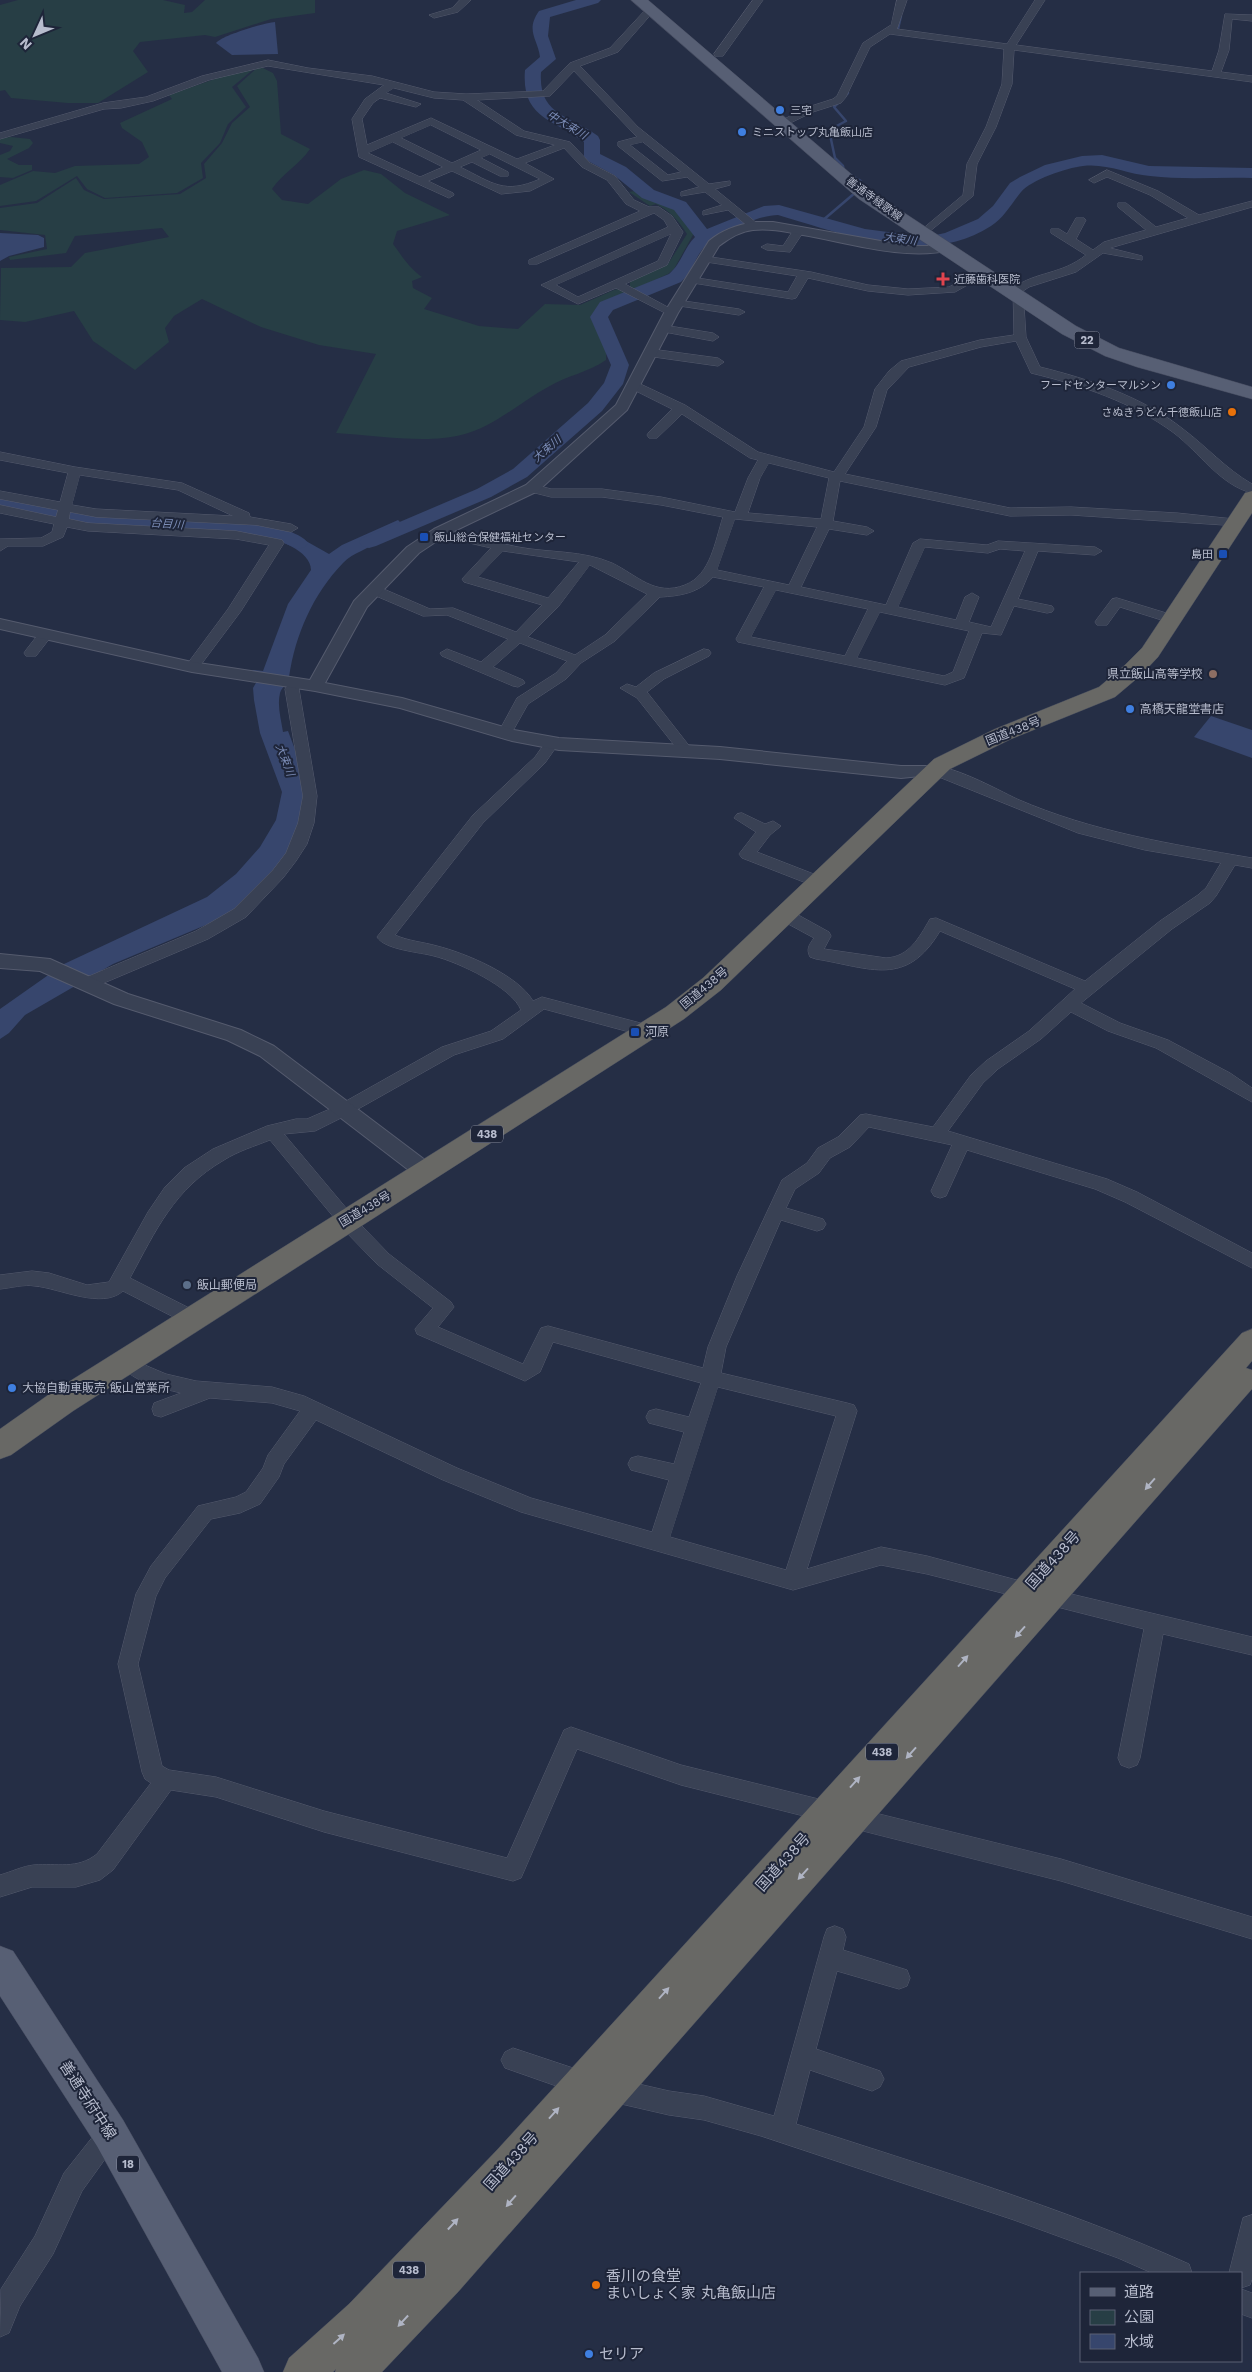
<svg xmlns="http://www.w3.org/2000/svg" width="1252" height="2372" font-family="'Work Sans','Noto Sans JP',sans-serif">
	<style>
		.green { fill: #273e45 }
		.water { fill: #37466d }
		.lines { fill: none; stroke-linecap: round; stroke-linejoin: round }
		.stream { stroke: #37466d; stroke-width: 2.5 }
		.river { fill: #37466d; fill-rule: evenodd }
		.minor-casing { stroke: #555b6e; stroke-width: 1 }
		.tertiary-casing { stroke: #555b6e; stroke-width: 2 }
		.primary-casing { stroke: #43495d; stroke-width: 1 }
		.trunk-casing { stroke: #41485b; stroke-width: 1 }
		.minor { fill: #394154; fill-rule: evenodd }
		.tertiary { fill: #394154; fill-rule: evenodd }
		.primary { fill: #575f74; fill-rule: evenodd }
		.trunk { fill: #686865; fill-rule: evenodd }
		.oneway { fill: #afb4c3 }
		.shop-dot { fill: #3f7fe0; stroke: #1e2539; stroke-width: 2 }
		.health-dot { fill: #e0444e; stroke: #1e2539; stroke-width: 2 }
		.food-dot { fill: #e8710a; stroke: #1e2539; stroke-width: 2 }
		.transit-dot { fill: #1a4fb4; stroke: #1e2539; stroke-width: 2 }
		.education-dot { fill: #8d6e63; stroke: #1e2539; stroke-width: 2 }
		.service-dot { fill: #5c6f8a; stroke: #1e2539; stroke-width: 2 }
		.labels { text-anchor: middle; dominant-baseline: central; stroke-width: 4; stroke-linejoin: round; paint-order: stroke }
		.far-poi-label { font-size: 11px; fill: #b7bccd; stroke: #1e2539; text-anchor: start }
		.far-water-label { font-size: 11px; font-style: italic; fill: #7c8db7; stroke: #1e2539 }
		.far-street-label { font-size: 11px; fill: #b7bccd; stroke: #1e2539 }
		.shield { fill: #1e2539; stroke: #898fa1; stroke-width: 1 }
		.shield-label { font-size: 11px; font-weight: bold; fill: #b7bccd }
		.poi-label { font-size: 12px; fill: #b7bccd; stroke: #1e2539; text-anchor: start }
		.street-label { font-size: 12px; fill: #b7bccd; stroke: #1e2539 }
		.near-street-label { font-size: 15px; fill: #b7bccd; stroke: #1e2539 }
		.near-poi-label { font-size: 15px; fill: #b7bccd; stroke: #1e2539; text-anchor: start }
	</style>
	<rect width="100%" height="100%" fill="#252e45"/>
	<g class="green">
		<path d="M18 0H163L185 5 184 13 192 12 205 0H315V13L271 19 215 37 205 35 140 42 133 51 148 72 98 103H68L11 98 5 90 0 91V5Z"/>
		<path d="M259 66 273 73 277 81 281 134 310 149C299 165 283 173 272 189L282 200 308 204 341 179 364 170 381 174 405 193 450 215 397 231 393 244C402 256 409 268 422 277L412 281 413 288 432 298 424 309 479 326 518 329 545 304 580 305 614 290 630 286V282L668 264 687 234C678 220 671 212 656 204L650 206 629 192 634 191 670 204 678 210 694 233 674 269 668 274 604 304 594 315 611 346 606 353V360C587 373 568 375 548 387 520 402 493 428 461 435 427 444 372 435 336 433L376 354 319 345 261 327 202 299 174 316 165 328 169 342 135 370 93 341 74 311 25 322 0 320 1 268 71 267 85 253 169 237 162 228 75 236 66 253 10 260 9 257 47 249 45 235 0 230V208L37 203 76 178 84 190 104 199 180 194 206 178 204 164 222 143 232 123 250 107 237 86Z"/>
		<path d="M255 68 232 87 246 107 228 124 220 143 201 163 203 178 177 193 105 198 87 189 77 176 36 201 0 206V185L33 171 55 173 75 166 139 164 149 157 142 142 122 128 120 123 172 99 169 95 232 73Z"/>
		<path d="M11 137 30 139 33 143 29 148 7 159 19 165H32V170L13 178 0 177V155L10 151 13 146 0 143V138Z"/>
	</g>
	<g class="water">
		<path d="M275 22 278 54 232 55 216 43C222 35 264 23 275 22Z"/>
		<path d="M0 233 38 235 44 238V247L9 256 0 261Z"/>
		<path d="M398 520 408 530 386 540 382 539C370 549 353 552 343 563 313 594 295 635 289 677 288 683 282 687 280 693 277 706 281 719 283 732L288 731 299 760 304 791 303 808 294 843 281 862 232 911 213 922 113 964 25 1015 9 1033 0 1039V1009L64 964 207 897 236 874 260 847 276 820 282 792 260 733 254 700 253 688 261 674 250 672 253 670 263 671 288 604 311 570C311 550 276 539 260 535L268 526 290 532 329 554 342 545Z"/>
		<path d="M1211 716 1252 730V758L1194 737Z"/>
	</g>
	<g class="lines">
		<g class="stream">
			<path d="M892 32 898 29 901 16"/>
			<path d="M848 93 834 107 846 121 829 130 835 158 843 166 844 171 861 181"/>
			<path d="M822 221 856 192"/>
		</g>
		<g class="river">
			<path d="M576 0H601L598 3 550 17 548 36 556 59 541 72C538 116 570 115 598 136L600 140V154L626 167 654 190 686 202 707 229 764 206 779 205 865 229 926 237 945 233 978 219 993 206 1010 183 1020 177 1045 165 1082 156 1102 155 1149 166 1252 168V178C1218 177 1183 180 1150 176 1127 174 1106 163 1083 166 1066 168 1031 180 1021 192 1011 204 1004 218 991 226 927 268 844 234 778 215 758 215 715 234 702 250 694 260 692 272 681 282L613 310 608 317 629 365 623 384 602 411 527 477 491 497 376 546 369 548 362 546 359 542 362 538 477 489 513 469 588 403 604 383 611 365 590 317 600 302 669 274C681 264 684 248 695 237L674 210 642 198 614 175 586 160 584 156V142C554 119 521 119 525 70L540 57C538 39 525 31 539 11Z"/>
			<path d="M0 496C32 502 65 509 97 514 137 519 288 514 308 543L305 547 298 549 275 539 258 536 98 526 0 508Z"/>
		</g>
		<g class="minor-casing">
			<g id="minor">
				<path d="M460 0H471L458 12 434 18 429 15 452 8Z"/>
				<path d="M753 0H763L723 56H715L714 54Z"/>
				<path d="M897 0H907L897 29 1007 44 1035 0H1045L1016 45 1212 71 1219 50 1225 14 1252 15V21L1232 19 1229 50 1221 72 1252 76V82L1014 50 1012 84 996 127 977 164 973 196 924 236 920 235V231L963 195 967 164 986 127 1002 84 1004 49 890 34 870 47 846 97 841 103 813 112 786 125H778L777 123 805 108 833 99 837 96 863 43 891 25Z"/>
				<path d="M651 6 654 7V11L618 52 580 66 638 127 709 184 730 181V185L715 189 758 224V228H750L728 210 703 215V211L722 205 705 192 681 196V192L699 187 687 177 662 181 618 146V142L637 137 574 71 550 96 477 100 524 131 570 142 590 163 615 176 634 200 649 207H659L672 216 683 232 667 265 625 284 675 311V315L671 316 616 288 578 304 541 285 668 227 664 220 654 213 537 264H529V260L640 211 626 204 607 180 582 167 564 148 525 163 554 179 530 191 501 194 452 171 428 181 453 193 454 195 449 198 359 157 352 119 365 99 384 85 268 66 209 80 153 101 121 108 104 109 0 139V133L103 103 146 97 202 76 268 60 308 68 372 76 434 92 466 94 543 91 570 63 610 48 648 7ZM394 88 434 98 463 100 516 135 555 145 517 159 431 118 367 145 362 119 373 103 380 98 416 107 421 104 386 93ZM431 125 481 150 452 163 401 138ZM393 142 443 167 420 177 368 153ZM643 142 681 172 668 175 630 145ZM490 154 540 179C504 195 493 183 460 167L472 162 500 176H508V172L481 158ZM671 234 658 261 578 297 556 285Z"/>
				<path d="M1107 170 1158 191 1199 215 1252 201V207L1110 248 1142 256V260L1103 253 1076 272 1029 287 1023 291 1026 337 1040 367C1089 379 1143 397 1183 429 1207 447 1226 469 1252 484V493C1220 485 1199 452 1174 433 1132 402 1081 385 1031 373L1016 341 981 347 909 367 887 390 876 427 845 474 1010 508 1071 507 1177 513 1234 519 1239 520 1241 523 1239 526 1071 515 1010 516 840 481 833 521 867 527 874 531 867 535 829 529 801 587 886 605 913 543 920 539 987 545 998 541 1095 547 1102 551 1095 555 1038 551 1018 599 1052 606 1054 609 1052 612 1047 613 1014 606 1001 635 982 633 964 678 945 685 738 642 736 639 764 587 713 577C699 593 680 596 660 597L615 641 581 663 566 679 528 704 510 736 505 738 498 733 517 698 556 673 567 661 520 643 493 667 523 680 525 683 518 687 513 686 442 656 440 653 447 649 481 662 508 639 447 615 423 616 369 593 367 590 369 587H379L430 609 453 608 516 632 542 605 464 582 462 579 491 548 435 535 433 532 440 528C466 534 492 542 518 547 550 553 582 550 612 563 637 575 655 597 685 585 711 575 715 541 723 517L661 505 602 497H551L527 491 526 488 532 484 551 489H602L661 497 735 512 748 478 758 460 750 458 682 414 657 438H649L647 435 649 432 672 409 630 388 628 385 630 382 634 381 685 405 758 452 834 472 864 427 875 389 889 371 901 361 980 340 1014 335 1013 288C1037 271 1061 275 1086 255L1051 233V229H1059L1067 234 1076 218H1084L1086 220 1076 239 1093 250 1104 242 1146 230 1118 207V203H1126L1156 227 1188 218 1150 195 1107 177 1094 183 1089 180ZM769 463 829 478 821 519 748 513 760 478ZM735 519 817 527 789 585 717 570ZM925 547 988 553 1000 549 1025 551 991 627 969 622 979 597 972 593 965 597 956 620 898 607ZM503 551 579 562 548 598 478 577ZM590 565 647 594 605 635 575 655 528 637 558 607ZM776 590 868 609 845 656 751 637ZM880 612 969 631 953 672 944 676 857 658Z"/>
				<path d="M798 228 804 231 790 252 767 250 761 247 767 244 783 246 794 229Z"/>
				<path d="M704 256 811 272 868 285 908 289 949 287 979 271H987L989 273 955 292 908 295 868 291 808 278 796 298 792 299 687 282V278L691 277 788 292 797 276 700 261V257Z"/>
				<path d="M677 300 739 309 745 312 739 315 673 305V301Z"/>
				<path d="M663 325 713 333 719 337 713 341 659 331V327Z"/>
				<path d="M651 349 718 358 724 362 718 366 647 356 645 353Z"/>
				<path d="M0 452 75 467 182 483 249 513 250 517 291 524 298 528 291 532 256 525 96 517 70 512 69 519 88 523 236 531 282 540 284 543 241 611 197 670H187L185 667 228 609 269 545 236 539 88 531 67 527 63 537 43 546H8L0 551V539L41 538 52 532 54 524 0 513V505L56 517 58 510 0 499V491L60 502 68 473 0 460ZM80 475 178 490 233 516 96 509 72 505Z"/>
				<path d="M1117 598 1176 616 1178 619 1171 623 1120 607 1107 625H1097L1095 622 1097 619 1112 599Z"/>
				<path d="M45 631 50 632 52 635 50 638 36 656H26L24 653 26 650 40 632Z"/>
				<path d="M704 649 709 650 711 653 709 656 664 679 647 692 694 752 687 757 682 755 637 698 620 688 627 684 636 687 654 673Z"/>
				<path d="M296 679 303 683 299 689 317 796 314 823 307 844 296 861 283 878 246 917 208 939 92 988H80L78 984 80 980 196 931 234 909 273 870 286 853 298 823 303 796 285 689 291 680Z"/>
				<path d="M552 738 559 743 545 763 483 823 395 935C408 941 423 942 437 946 465 953 518 975 533 1001L542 997 648 1025 654 1027 656 1031 654 1035 648 1037 544 1009 503 1039 454 1055 351 1113 315 1131 284 1134 357 1221 389 1254 451 1302 454 1307 438 1327 523 1364 541 1328 548 1326 703 1368 708 1347 737 1276 782 1180 807 1163 818 1148 838 1137 860 1115 866 1114 933 1127 971 1075 986 1061 1029 1031 1075 989 940 931C906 988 871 968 816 959L810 957C806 949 809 945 814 938L779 919 777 915 779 911H791L829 932 831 936 824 949 886 958C909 957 919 938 930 919L936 918 1085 981 1160 921 1198 895 1206 888 1221 863 1145 850 1078 833 929 773 927 770 929 767C948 762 998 790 1017 799 1093 832 1171 844 1252 858V868L1235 865 1216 896 1210 903 1172 929 1081 1003 1120 1023 1168 1040 1230 1073 1252 1088V1102L1156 1048 1108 1031 1071 1012 1041 1039 998 1069 983 1083 948 1131 1107 1179 1137 1192 1252 1253V1268L1125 1202 1095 1189 967 1150 946 1196 940 1198 934 1196 931 1191 952 1145 869 1127 850 1147 830 1158 819 1173 795 1189 786 1208 823 1219 826 1224 823 1229 817 1231 781 1220 726 1347 721 1373 847 1403 854 1405 857 1411 807 1569 881 1547 927 1556 1050 1589 1252 1637V1655L1163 1634 1140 1758 1137 1765 1129 1768 1121 1765 1118 1758 1144 1629 927 1574 881 1565 793 1590 521 1512 443 1480 316 1420 284 1464 279 1477 260 1504 240 1513 211 1519 165 1578 156 1596 138 1664 162 1766 169 1770 216 1777 324 1811 507 1858 564 1730 571 1727 681 1765 1061 1859 1252 1917V1939L1061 1881 681 1785 577 1749 521 1878 513 1881 324 1832 216 1797 171 1790 113 1870 100 1880 76 1887H32L0 1897V1875C11 1872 23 1866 34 1865 57 1863 77 1870 97 1854L151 1783 145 1779 142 1772 118 1664 136 1594 151 1566 198 1506 236 1497 246 1492 263 1468 268 1455 300 1411 272 1403 210 1398 161 1417 154 1415 152 1409 154 1403 181 1393C160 1388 128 1381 118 1360L120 1355 127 1352 134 1355 147 1366 166 1374 196 1381 272 1387 304 1396 457 1468 531 1498 652 1532 669 1480 631 1470 628 1464 631 1458 638 1456 674 1464 684 1432 649 1423 646 1417 649 1411 656 1409 689 1417 701 1383 553 1342 540 1372 525 1381 417 1334 415 1329 433 1308 377 1264 345 1231 270 1140C255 1146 238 1151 224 1160 174 1189 156 1230 130 1278L201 1314 203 1319 201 1324 194 1326 187 1324 123 1291C102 1310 59 1288 35 1286 24 1284 11 1288 0 1289V1275L32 1271 49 1273 87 1285 109 1282 148 1212 165 1187 184 1168 213 1149 267 1126 296 1119H307L339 1105 442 1047 491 1031 521 1010C512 987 458 962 434 956 420 952 385 950 377 937L473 815 535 757 547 740ZM718 1387 836 1416 786 1570 670 1537Z"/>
				<path d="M742 813 765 824 773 821 781 826 770 835 757 852 824 878 827 882 824 886H814L742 858 739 854 756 832 734 818 737 814Z"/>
				<path d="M835 1926 843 1929 846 1937 843 1950 907 1970 910 1978 907 1986 899 1989 837 1971 816 2049 880 2071 884 2079 880 2087 872 2091 810 2070 796 2124C928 2167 1062 2207 1189 2264L1192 2273H1152L1118 2258 1014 2220 761 2136 704 2120 669 2115 582 2095 505 2068 501 2060 505 2052 513 2048 582 2071 669 2091 704 2096 774 2116 824 1937 827 1929Z"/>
				<path d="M110 2121 118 2125 122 2133 118 2141 82 2191 53 2254 20 2306 9 2333 0 2337 1 2289 35 2236 64 2173 102 2125Z"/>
				<path d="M1252 2215V2279L1250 2285 1241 2288V2273H1229L1243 2218Z"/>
				<path d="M1241 2289 1252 2293V2318L1241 2314Z"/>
			</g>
		</g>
		<g class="tertiary-casing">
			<g id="tertiary">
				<path d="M754 222H773L909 246H934L946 243 953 247 951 250C905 261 849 243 803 235 787 232 770 228 753 230 741 231 728 239 719 246L678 313 627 410 538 491 446 535 419 553 367 607 325 683 402 698 514 730 559 738 720 747 901 766H940L943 770 940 774 901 778 720 759 559 750 512 741 400 708 315 691 192 672 0 629V619L192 662 310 680 354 601 407 547 434 529 526 485 616 405 664 313 709 241C722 230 737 225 754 222Z"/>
				<path d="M0 954 50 959 128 994 241 1030 274 1046 433 1166 437 1172 433 1178 426 1180 419 1178 260 1056 227 1040 114 1004 40 971 0 968Z"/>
			</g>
		</g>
		<g class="primary-casing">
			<g id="primary">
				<path d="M631 0H648L871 191 1076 326 1119 348 1252 387V399L1137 367 1105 356 1062 334 859 199Z"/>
				<path d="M0 1946 13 1951 123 2120 258 2358 264 2372H222L97 2146 0 1996Z"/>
			</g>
		</g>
		<g class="trunk-casing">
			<g id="trunk">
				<path d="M1252 491V513L1158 657 1141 675 1115 697 1011 739 950 769 721 990 684 1019 73 1411 11 1455 0 1459V1429L51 1393 666 1007 703 978 934 759 995 729 1099 687 1125 665 1142 648 1245 493Z"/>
				<path d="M1252 1329V1361L1246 1368 1252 1370V1389L458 2292 382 2372H335L336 2369 333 2372H283L289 2358 349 2304 497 2150 1242 1333Z"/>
			</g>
		</g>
		<use href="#minor" class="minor"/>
		<use href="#tertiary" class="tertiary"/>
		<use href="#primary" class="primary"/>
		<use href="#trunk" class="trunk"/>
	</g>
	<defs><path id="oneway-solid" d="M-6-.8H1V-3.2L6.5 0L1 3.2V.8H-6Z" transform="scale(1.25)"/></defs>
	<g class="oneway">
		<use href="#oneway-solid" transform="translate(1150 1484) rotate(131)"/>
		<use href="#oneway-solid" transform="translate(1020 1632) rotate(132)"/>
		<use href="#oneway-solid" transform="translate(963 1661) rotate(-48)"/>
		<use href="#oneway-solid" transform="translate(911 1753) rotate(132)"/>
		<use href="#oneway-solid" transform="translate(855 1782) rotate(-48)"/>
		<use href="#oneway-solid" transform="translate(803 1874) rotate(132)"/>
		<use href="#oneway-solid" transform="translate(664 1993) rotate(-48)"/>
		<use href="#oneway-solid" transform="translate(554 2113) rotate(-48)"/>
		<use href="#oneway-solid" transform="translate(511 2201) rotate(131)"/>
		<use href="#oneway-solid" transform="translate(453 2224) rotate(-47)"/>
		<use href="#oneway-solid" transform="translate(403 2321) rotate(133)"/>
		<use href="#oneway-solid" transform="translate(339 2339) rotate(-42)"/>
	</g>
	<g class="shop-dot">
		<circle cx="780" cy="110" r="5"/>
		<circle cx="742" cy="132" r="5"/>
		<circle cx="1171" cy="385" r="5"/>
		<circle cx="1130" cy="709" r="5"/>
		<circle cx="12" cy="1388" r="5"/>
		<circle cx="589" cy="2354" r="5"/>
	</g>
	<path class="health-dot" d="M940.5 271.5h5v5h5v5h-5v5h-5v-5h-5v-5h5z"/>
	<g class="food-dot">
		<circle cx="1232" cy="412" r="5"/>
		<circle cx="596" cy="2285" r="5"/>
	</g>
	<g class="transit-dot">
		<rect x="419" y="532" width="10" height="10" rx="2.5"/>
		<rect x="1218" y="549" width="10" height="10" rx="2.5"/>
		<rect x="630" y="1027" width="10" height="10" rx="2.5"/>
	</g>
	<circle class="education-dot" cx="1213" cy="674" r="5"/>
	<circle class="service-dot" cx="187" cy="1285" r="5"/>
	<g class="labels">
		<g class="far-poi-label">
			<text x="790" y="110">三宅</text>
			<text x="752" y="132">ミニストップ丸亀飯山店</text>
			<text x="954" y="279">近藤歯科医院</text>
			<text x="1161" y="385" text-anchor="end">フードセンターマルシン</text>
			<text x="1222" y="412" text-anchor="end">さぬきうどん千徳飯山店</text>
			<text x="434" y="537">飯山総合保健福祉センター</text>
			<text x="1213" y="554" text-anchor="end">島田</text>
		</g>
		<g class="far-water-label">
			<text transform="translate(567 125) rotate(31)">中大束川</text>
			<text transform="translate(900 239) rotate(8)">大束川</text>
			<text transform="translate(547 449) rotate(-41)">大束川</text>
			<text transform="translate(167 524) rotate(4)">台目川</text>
			<text transform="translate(285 760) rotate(69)">大束川</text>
		</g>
		<g class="far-street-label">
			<text transform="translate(874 199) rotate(36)">善通寺綾歌線</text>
		</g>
		<g class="shield">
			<rect x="1074.5" y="331.5" width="25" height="17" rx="4"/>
			<rect x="471" y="1125.5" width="32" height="17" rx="4"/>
			<rect x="866" y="1743.5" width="32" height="17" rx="4"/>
			<rect x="117" y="2155.5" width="22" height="17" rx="4"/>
			<rect x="393" y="2261.5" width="32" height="17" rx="4"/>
		</g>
		<g class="shield-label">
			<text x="1087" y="340">22</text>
			<text x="487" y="1134">438</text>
			<text x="882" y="1752">438</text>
			<text x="128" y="2164">18</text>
			<text x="409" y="2270">438</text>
		</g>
		<g class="poi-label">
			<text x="1203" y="674" text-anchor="end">県立飯山高等学校</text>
			<text x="1140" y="709">高橋天龍堂書店</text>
			<text x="645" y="1032">河原</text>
			<text x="197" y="1285">飯山郵便局</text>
			<text x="22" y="1388">大協自動車販売 飯山営業所</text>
		</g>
		<g class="street-label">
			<text transform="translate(1013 731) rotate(-22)">国道438号</text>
			<text transform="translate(704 988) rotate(-40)">国道438号</text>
			<text transform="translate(365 1209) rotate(-31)">国道438号</text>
		</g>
		<g class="near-street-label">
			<text transform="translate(1053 1560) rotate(-48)">国道438号</text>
			<text transform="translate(783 1862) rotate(-48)">国道438号</text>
			<text transform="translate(88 2100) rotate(57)">善通寺府中線</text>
			<text transform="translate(511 2161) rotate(-48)">国道438号</text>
		</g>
		<g class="near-poi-label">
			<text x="606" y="2276">香川の食堂<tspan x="606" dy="17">まいしょく家 丸亀飯山店</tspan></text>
			<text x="599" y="2354">セリア</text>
		</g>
	</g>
	<rect x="1080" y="2272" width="162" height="90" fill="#1e2539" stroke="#5b6174"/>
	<rect x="1090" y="2288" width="25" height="8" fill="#575f74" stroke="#5b6174"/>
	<text x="1124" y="2297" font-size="15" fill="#b7bccd">道路</text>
	<rect x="1090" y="2310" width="25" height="15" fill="#273e45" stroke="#5b6174"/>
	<text x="1124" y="2322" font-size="15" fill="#b7bccd">公園</text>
	<rect x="1090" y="2334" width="25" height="15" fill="#37466d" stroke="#5b6174"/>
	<text x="1124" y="2347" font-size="15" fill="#b7bccd">水域</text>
	<g transform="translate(35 35) rotate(226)" stroke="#1e2539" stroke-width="4" paint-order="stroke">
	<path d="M0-4L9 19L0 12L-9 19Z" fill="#b7bccd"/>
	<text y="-8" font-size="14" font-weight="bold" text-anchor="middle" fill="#b7bccd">N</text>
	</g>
</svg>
